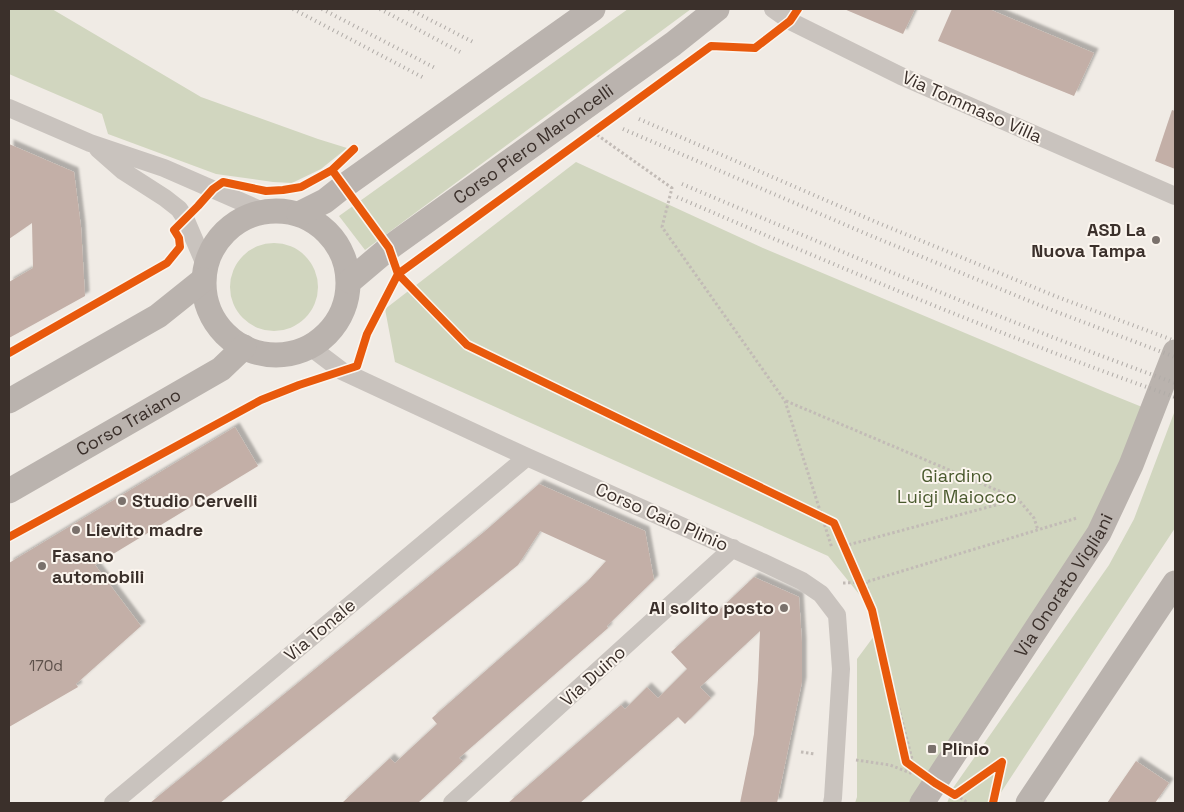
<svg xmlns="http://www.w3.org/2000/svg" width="1184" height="812" font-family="'Space Grotesk',sans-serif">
<defs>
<filter id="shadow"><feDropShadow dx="4.5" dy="-4.5" stdDeviation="1" flood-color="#0004"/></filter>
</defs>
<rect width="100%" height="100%" fill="#f0ebe5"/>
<path fill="#d1d6bf" d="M 9,9 L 52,9 L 201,97 L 318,139 L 347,148 L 321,169 L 292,183 L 273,182 L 216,174 L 108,134 L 102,114 L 9,74 Z
M 628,9 L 691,9 L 365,250 L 339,216 Z
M 576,162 L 763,248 L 1105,392 L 1152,411 L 1131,465 L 922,803 L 855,803 L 857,797 L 857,659 L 877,632 L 872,610 L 828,556 L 395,362 L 385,309 Z
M230 287a44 44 0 1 1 88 0a44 44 0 1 1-88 0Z
M 1174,413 L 1175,414 L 1175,528 L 994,803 L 947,803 L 953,788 L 1109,565 L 1134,519 Z"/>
<path fill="#c3afa7" filter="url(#shadow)" d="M 844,9 L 915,9 L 903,34 Z
M 952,9 L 989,9 L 1094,53 L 1074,96 L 938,41 Z
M 1172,110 L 1175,111 L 1175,169 L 1155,161 Z
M 9,144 L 74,172 L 81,227 L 85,296 L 9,338 L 9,282 L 33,268 L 32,223 L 9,239 Z
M 235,427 L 258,466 L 95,565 L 141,626 L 76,684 L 78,687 L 9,727 L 9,563 Z
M 539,484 L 645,531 L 654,580 L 607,626 L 608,628 L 459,758 L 463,761 L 418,803 L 342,803 L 390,758 L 395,763 L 437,724 L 432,718 L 587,582 L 606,561 L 540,531 L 518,565 L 220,803 L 150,803 L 484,532 Z
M 754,577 L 799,597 L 802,643 L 802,682 L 777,803 L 740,803 L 754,734 L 758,680 L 760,631 L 700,687 L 711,698 L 685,724 L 678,717 L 580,803 L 508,803 L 621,705 L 625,709 L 647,687 L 658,698 L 687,669 L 671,652 L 715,612 L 716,613 Z
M 1136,761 L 1169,783 L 1155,803 L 1107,803 Z"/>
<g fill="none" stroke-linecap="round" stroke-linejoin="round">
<path stroke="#c2bbb6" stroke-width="3" stroke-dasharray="2.5 2.5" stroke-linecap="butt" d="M 593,132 L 672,188 L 662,227 L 785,401 L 832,548
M 786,401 L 1018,499 L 1034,518 L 1038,530
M 844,546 L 1018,499
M 866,582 L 912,759 L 914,771
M 843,583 L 866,582 L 1077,518
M 801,752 L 815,754
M 856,760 L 890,765 L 913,774
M 956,795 L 968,803"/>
<path stroke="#c9c3be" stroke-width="18" d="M 773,9 L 790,21 L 901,76 L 1175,196
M 9,108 L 90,143 L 164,168 L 265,212
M 98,149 L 123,171 L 165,198 L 179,209 L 185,218 L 206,267
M 309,346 L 342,371 L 527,457 L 762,562 L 802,581 L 821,594 L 837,615 L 841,669 L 833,798 L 832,803
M 113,803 L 527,457
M 452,803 L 733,548"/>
<g stroke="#bab3ae" stroke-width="25">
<circle cx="276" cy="283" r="72"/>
<path d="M 299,214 L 325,201 L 344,186 L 593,9"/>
<path id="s1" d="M 350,281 L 389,248 L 673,44 L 717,9"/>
<path d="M 9,401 L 158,316 L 203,280"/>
<path id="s2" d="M 9,491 L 221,369 L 244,347"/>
<path id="s3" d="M 922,803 L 1099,533 L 1131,465 L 1175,352"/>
<path d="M 1028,803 L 1175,583"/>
</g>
<path stroke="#b1aca8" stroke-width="4" stroke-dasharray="1 4" stroke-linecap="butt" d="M 293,9 L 424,78
M 322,9 L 437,69
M 380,9 L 460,52
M 409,9 L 473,42
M 639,119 L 876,222 L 1055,296 L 1175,341
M 623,129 L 869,235 L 1049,309 L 1175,357
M 682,184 C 845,253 1008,323 1175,383
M 677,197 C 841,268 1006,338 1175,397"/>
<g stroke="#fbf5ee" stroke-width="11">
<path id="cycleway" d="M 332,170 L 389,248 L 398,274 L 467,345 L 834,523 L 872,610 L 906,762 L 935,783 L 955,795 L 1002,762 L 993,803
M 9,353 L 167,263 L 180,247 L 179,238 L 174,230 L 198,206 L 213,189 L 223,182 L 266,191 L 283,190 L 301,187 L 332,170 L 354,149
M 9,537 L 261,400 L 299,385 L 357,366 L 367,334 L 398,274 L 711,46 L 755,48 L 790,21 L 798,9"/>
</g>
<use href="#cycleway" stroke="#e8590c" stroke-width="8"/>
</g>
<g fill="#7a716c" stroke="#fbf5ee" stroke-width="2">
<circle cx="1156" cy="240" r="5"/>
<circle cx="122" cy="501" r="5"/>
<circle cx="76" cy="530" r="5"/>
<circle cx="42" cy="566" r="5"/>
<circle cx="784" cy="608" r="5"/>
<rect x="927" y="744" width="10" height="10" rx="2.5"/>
</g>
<g text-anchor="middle" stroke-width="4" stroke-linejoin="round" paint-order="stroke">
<g font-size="15" fill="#5d504a">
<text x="46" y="671">170d</text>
</g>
<g font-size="18" fill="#3b302b" stroke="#fbf5ee">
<text transform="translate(972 107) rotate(24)" y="6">Via Tommaso Villa</text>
<text dy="6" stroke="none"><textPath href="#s1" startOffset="229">Corso Piero Maroncelli</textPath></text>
<text dy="6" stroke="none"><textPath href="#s2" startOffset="138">Corso Traiano</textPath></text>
<text transform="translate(662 517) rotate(24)" y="6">Corso Caio Plinio</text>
<text dy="6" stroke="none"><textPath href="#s3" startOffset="260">Via Onorato Vigliani</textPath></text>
<text transform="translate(320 630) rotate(-40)" y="6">Via Tonale</text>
<text transform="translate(593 676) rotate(-42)" y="6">Via Duino</text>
</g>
<g font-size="18" font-weight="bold" fill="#3b302b" stroke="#fbf5ee" text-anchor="start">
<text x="1146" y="236" text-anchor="end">ASD La<tspan x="1146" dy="21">Nuova Tampa</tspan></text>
<text x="132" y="507">Studio Cervelli</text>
<text x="86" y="536">Lievito madre</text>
<text x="52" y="562">Fasano<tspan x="52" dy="21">automobili</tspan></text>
<text x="774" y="614" text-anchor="end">Al solito posto</text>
<text x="942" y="755">Plinio</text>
</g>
<g font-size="18" fill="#4a5a2e" stroke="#fbf5ee">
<text x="957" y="482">Giardino<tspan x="957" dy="21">Luigi Maiocco</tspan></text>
</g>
</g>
<rect width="1184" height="812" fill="none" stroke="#3b302b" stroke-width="20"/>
</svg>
